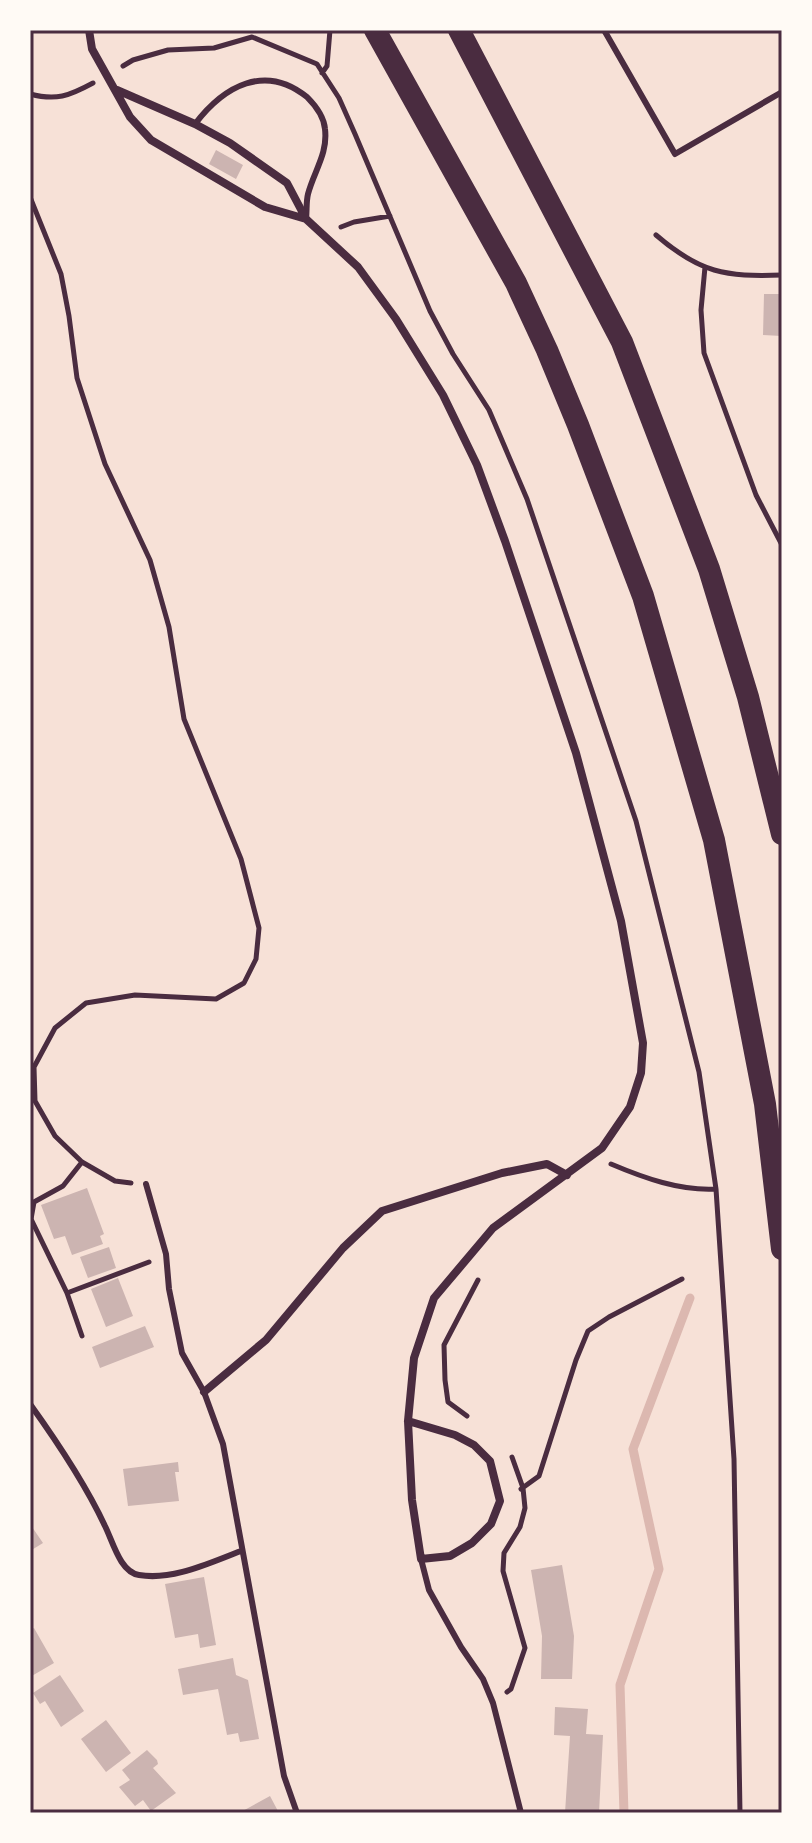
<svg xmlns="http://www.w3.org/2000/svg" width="812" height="1843" font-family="Overpass,sans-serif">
<rect width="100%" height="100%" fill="#f7e1d7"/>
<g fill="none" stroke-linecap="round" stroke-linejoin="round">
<path stroke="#dcb8b0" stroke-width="9" d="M 624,1813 L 620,1685 L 659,1569 L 633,1449 L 690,1298"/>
</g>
<path fill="#ccb4b1" d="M 216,150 L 243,165 L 236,179 L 209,164 Z
M 764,294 L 782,294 L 782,336 L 763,335 Z
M 87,1188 L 104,1234 L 100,1236 L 103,1244 L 72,1255 L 65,1236 L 54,1239 L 41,1205 Z
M 109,1247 L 116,1268 L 88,1278 L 80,1257 Z
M 118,1278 L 133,1316 L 106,1327 L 91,1289 Z
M 145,1326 L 154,1347 L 100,1368 L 92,1347 Z
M 178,1462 L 179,1472 L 175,1472 L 179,1501 L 128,1506 L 123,1469 Z
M 30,1524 L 43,1543 L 30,1551 Z
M 562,1565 L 574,1636 L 572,1679 L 541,1679 L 542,1636 L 531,1570 Z
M 204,1577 L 216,1645 L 200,1648 L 198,1634 L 175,1638 L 165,1584 Z
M 34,1628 L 54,1663 L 30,1677 L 30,1630 Z
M 233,1658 L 236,1675 L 248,1680 L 259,1739 L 240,1742 L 238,1733 L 227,1735 L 218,1689 L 183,1695 L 178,1669 Z
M 60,1675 L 84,1711 L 61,1727 L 45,1701 L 40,1704 L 33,1693 Z
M 555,1707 L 588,1709 L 586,1734 L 603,1735 L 599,1813 L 565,1813 L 570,1736 L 554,1735 Z
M 106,1720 L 131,1753 L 106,1772 L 81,1739 Z
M 147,1750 L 157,1760 L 158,1764 L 153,1768 L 176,1793 L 151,1811 L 143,1800 L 135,1806 L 119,1787 L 130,1780 L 122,1770 Z
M 270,1796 L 279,1813 L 239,1813 Z"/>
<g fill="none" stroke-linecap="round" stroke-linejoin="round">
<path stroke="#4a2c40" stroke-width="5" d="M 123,66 L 133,60 L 168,50 L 214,48 L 252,37 L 317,64 L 339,98 L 355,134 L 430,311 L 453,354 L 489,410 L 527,499 L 636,821 L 699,1072 L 716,1189 L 734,1459 L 740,1813
M 322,73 L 327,66 L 330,30
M 30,94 C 56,101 69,96 93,83
M 30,197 L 61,274 L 69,316 L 77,378 L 105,464 L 150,560 L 169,627 L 184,719 L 241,859 L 259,928 L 256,959 L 244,983 L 216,999 L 135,995 L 86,1003 L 55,1028 L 34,1067 L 35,1101 L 55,1136 L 82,1162 L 115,1181 L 131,1183
M 341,227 L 354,222 L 390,216
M 656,235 C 700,273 725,277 782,275
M 705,267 L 701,310 L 704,353 L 756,495 L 782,545
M 611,1164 C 644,1178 680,1191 716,1189
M 67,1293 L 149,1262
M 82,1336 L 67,1293 L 31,1219 L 34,1202 L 63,1186 L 82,1162
M 467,1416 L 448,1402 L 445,1380 L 444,1345 L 478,1280
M 521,1489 L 539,1476 L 576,1360 L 588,1331 L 609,1317 L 682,1279
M 507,1692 L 511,1689 L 525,1648 L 503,1571 L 504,1553 L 520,1527 L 525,1508 L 523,1488 L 512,1457"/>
<path stroke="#4a2c40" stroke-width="6" d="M 604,30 L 675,154 L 782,92
M 195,124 C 224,86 265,63 307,97 C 315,105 324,117 325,129 C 328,154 314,171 308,194 C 306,202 307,211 306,219
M 146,1184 L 166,1254 L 169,1289 L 182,1353 L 204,1392 L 223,1444 L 284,1776 L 297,1813
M 30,1404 C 58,1443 85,1483 105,1526 C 113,1542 120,1572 139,1575 C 173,1581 211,1562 241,1551
M 421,1559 L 429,1590 L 461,1647 L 483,1679 L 493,1703 L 521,1813"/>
<path stroke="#4a2c40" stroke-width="8" d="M 89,30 L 92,49 L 130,117 L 151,140 L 265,207 L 306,219
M 117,90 L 195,124 L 230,143 L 287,183 L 306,219 L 358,267 L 396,319 L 443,395 L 477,465 L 505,541 L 576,753 L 621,921 L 643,1043 L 641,1073 L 630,1107 L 602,1148 L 493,1228 L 434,1298 L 414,1358 L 408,1421 L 412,1500 L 421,1559 L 450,1556 L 472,1543 L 491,1524 L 500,1501 L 490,1461 L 474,1445 L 455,1435 L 408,1421
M 204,1392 L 266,1340 L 343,1248 L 382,1211 L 502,1173 L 547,1164 L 567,1175"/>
<path stroke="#4a2c40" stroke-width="22" d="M 375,30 L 516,283 L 547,350 L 578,425 L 643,596 L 714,840 L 765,1104 L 782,1249
M 459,30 L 622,342 L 709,569 L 748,697 L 782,834"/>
</g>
<rect width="812" height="1843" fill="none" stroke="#fffaf5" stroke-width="64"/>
<rect x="32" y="32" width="748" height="1779" fill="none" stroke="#4a2c40" stroke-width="3"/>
</svg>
